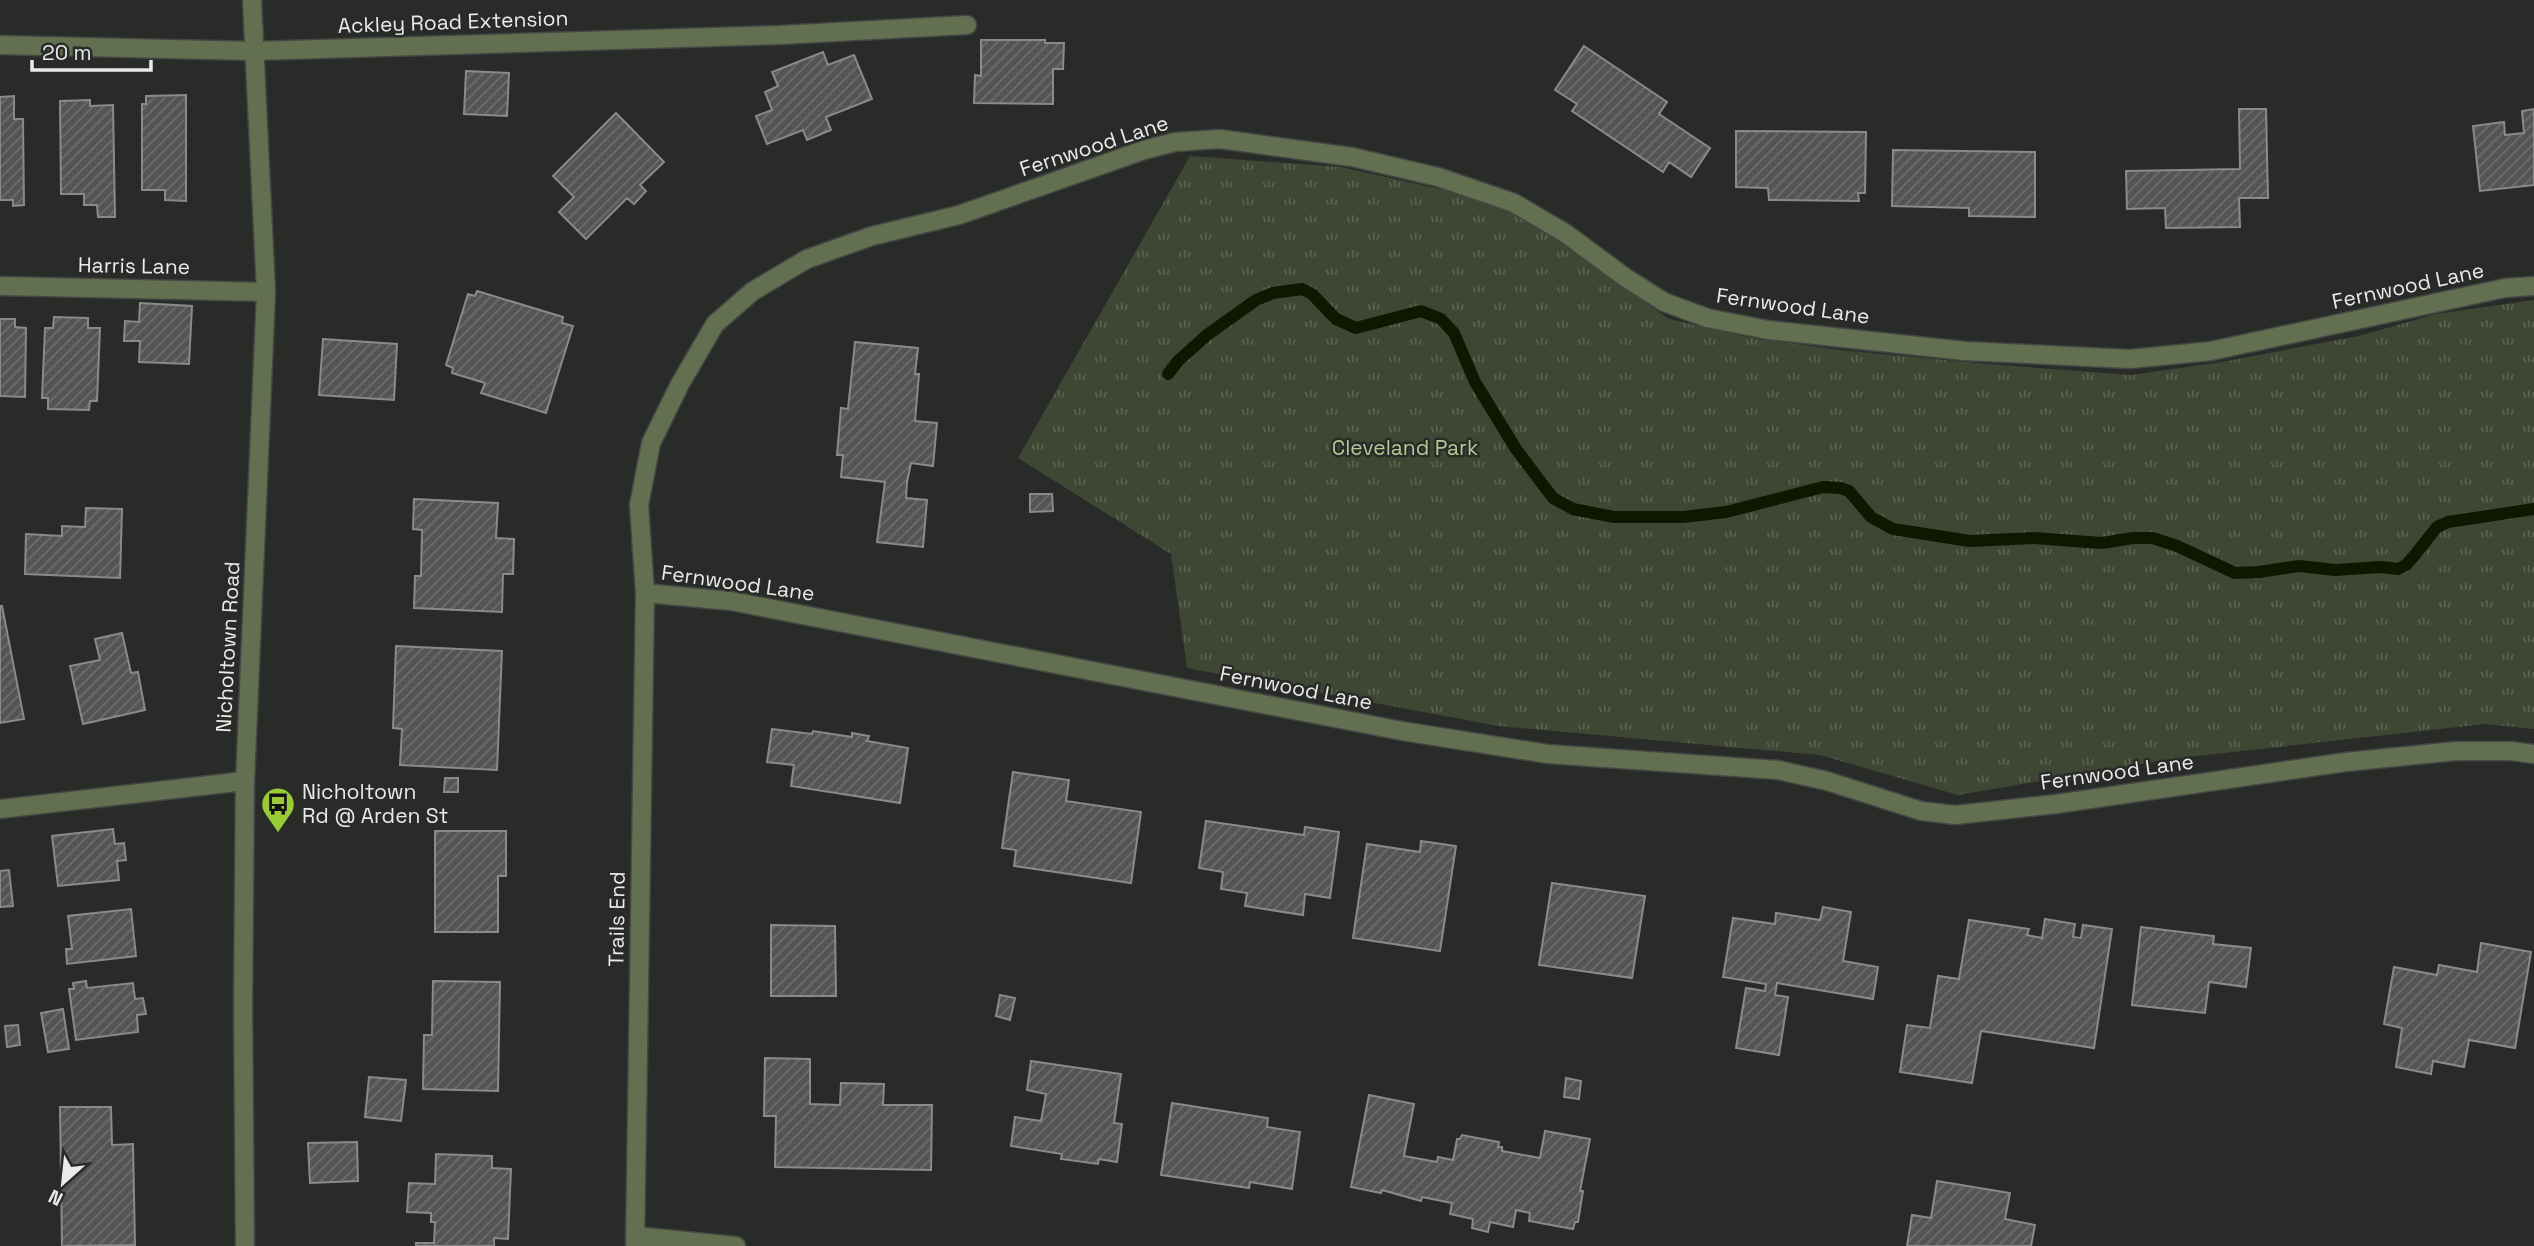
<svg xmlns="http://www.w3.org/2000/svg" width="2534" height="1246" font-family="'Space Grotesk',sans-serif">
<defs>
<pattern id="park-tufts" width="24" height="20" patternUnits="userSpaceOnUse" patternTransform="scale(1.75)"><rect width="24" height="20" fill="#3f4734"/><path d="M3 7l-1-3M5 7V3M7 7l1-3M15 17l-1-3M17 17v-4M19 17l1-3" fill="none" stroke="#5b6251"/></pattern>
<pattern id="building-hatch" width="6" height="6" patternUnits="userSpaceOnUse" patternTransform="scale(1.75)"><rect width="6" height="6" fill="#545552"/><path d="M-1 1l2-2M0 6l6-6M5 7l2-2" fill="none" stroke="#6d6e6b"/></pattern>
</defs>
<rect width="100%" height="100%" fill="#292b28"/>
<path fill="url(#park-tufts)" d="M 1190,156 L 1341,167 L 1493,201 L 1542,230 L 1669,319 L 1752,338 L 1840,350 L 1987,364 L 2131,375 L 2222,362 L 2359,336 L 2436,314 L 2534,300 L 2534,729 L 2485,724 L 2170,759 L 1958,795 L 1820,755 L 1499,726 L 1187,668 L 1171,554 L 1018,458 Z"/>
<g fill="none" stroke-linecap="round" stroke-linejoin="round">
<path stroke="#0e1700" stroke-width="12" d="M 1168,374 L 1178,361 L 1207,335 L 1256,300 L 1273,293 L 1302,289 L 1312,294 L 1336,319 L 1356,328 L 1421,311 L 1441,319 L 1454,333 L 1475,382 L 1516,449 L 1553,498 L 1573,509 L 1614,517 L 1683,517 L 1726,512 L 1823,487 L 1840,488 L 1849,491 L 1871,517 L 1893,529 L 1970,541 L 2034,538 L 2102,543 L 2133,538 L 2153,538 L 2177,546 L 2235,573 L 2259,572 L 2299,566 L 2335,570 L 2381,567 L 2398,569 L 2406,565 L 2414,556 L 2437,527 L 2448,522 L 2534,509"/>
</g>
<path fill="url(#building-hatch)" stroke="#8a8b88" stroke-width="2" d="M 981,40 L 1045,40 L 1045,43 L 1064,43 L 1063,69 L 1053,69 L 1053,104 L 974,103 L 975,75 L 981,76 Z
M 1584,46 L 1667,102 L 1659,114 L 1710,148 L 1691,177 L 1669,162 L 1663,172 L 1572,111 L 1577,104 L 1555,90 Z
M 823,52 L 828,65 L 854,55 L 872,99 L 826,117 L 831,130 L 807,140 L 803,130 L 767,144 L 756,116 L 772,110 L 765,92 L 778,86 L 772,72 Z
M 466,71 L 509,73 L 507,116 L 464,114 Z
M 186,95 L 186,201 L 165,200 L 165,190 L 142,190 L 142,104 L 146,104 L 146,96 Z
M 14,96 L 14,119 L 23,119 L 24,205 L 13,206 L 13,200 L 0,200 L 0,97 Z
M 90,100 L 90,106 L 113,105 L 115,217 L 98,217 L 97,205 L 84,205 L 84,194 L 61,194 L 60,101 Z
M 2239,109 L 2266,109 L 2268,198 L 2239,198 L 2240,227 L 2166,228 L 2165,208 L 2127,209 L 2126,171 L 2240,169 Z
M 2534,109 L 2534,185 L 2480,191 L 2473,126 L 2504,122 L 2505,135 L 2524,133 L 2522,111 Z
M 616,113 L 664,162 L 640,185 L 646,191 L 634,204 L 627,198 L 586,239 L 559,212 L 574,197 L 553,176 Z
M 1736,131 L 1866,132 L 1865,193 L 1858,193 L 1859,201 L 1769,200 L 1768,188 L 1736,187 Z
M 1893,150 L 2035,152 L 2035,217 L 1969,216 L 1969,208 L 1892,206 Z
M 477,291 L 563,317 L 562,323 L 573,326 L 546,413 L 481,393 L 485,383 L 452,373 L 453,368 L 446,365 L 468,294 L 475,296 Z
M 140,303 L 192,306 L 189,364 L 139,362 L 140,341 L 124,341 L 125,321 L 139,322 Z
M 54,317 L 88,318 L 88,328 L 100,328 L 97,401 L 90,401 L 89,410 L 48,409 L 48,398 L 42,398 L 45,328 L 53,328 Z
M 0,319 L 15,319 L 15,327 L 26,328 L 25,397 L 0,396 Z
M 323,339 L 397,344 L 394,400 L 319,395 Z
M 855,342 L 918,348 L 915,374 L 919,374 L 915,421 L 937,423 L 933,466 L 911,463 L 907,482 L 906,498 L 927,500 L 923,547 L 877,542 L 885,482 L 841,477 L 843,455 L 837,455 L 841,408 L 848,409 Z
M 1030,494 L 1052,494 L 1053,511 L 1030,512 Z
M 414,499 L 498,503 L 496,538 L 514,539 L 513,574 L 503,574 L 502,612 L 414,608 L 415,576 L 421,576 L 422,530 L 413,529 Z
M 86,508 L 122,509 L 120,578 L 25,574 L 26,534 L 62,536 L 62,526 L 85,527 Z
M 0,606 L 2,606 L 24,719 L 0,723 Z
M 122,633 L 131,673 L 138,672 L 145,710 L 83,724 L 70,666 L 100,660 L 95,639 Z
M 396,646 L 502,651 L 497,770 L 400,765 L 402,729 L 393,728 Z
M 772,729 L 812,734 L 813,731 L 852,737 L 852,733 L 869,736 L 867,741 L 908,748 L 900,803 L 791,786 L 794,765 L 767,762 Z
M 1013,772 L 1069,780 L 1066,801 L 1141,812 L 1131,883 L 1014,866 L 1016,850 L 1002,848 Z
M 445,778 L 458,778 L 458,792 L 444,792 Z
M 1206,821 L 1304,835 L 1305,827 L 1339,832 L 1330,898 L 1305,894 L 1303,915 L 1245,906 L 1247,893 L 1221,889 L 1223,872 L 1199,868 Z
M 113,829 L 115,844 L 124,843 L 126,860 L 117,861 L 119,880 L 58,886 L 52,836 Z
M 435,831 L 506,831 L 506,876 L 498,876 L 498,932 L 435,932 Z
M 1421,841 L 1456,846 L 1440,951 L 1353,938 L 1367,844 L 1420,852 Z
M 9,870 L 13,906 L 0,907 L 0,871 Z
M 1552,883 L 1645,896 L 1632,978 L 1539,965 Z
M 1823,907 L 1851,912 L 1843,961 L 1878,967 L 1873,999 L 1777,983 L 1775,995 L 1788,997 L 1779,1055 L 1736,1048 L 1746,988 L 1765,991 L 1766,984 L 1723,977 L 1733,918 L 1775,924 L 1776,913 L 1820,920 Z
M 131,909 L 136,956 L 67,964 L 66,949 L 72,949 L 68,916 Z
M 2045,919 L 2075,924 L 2073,937 L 2081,938 L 2083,925 L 2112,929 L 2094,1048 L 1981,1031 L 1972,1083 L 1900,1072 L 1907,1025 L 1930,1028 L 1938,976 L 1959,979 L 1969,920 L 2029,929 L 2027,935 L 2042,938 Z
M 771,925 L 835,926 L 836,996 L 771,996 Z
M 2141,927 L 2214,936 L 2213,944 L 2251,948 L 2246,987 L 2209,982 L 2205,1013 L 2132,1005 Z
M 2481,943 L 2531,952 L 2515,1048 L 2469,1040 L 2464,1067 L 2433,1061 L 2431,1074 L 2396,1067 L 2402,1028 L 2384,1024 L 2394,967 L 2437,975 L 2439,965 L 2477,972 Z
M 86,981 L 87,988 L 133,983 L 135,999 L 143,998 L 146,1014 L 137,1015 L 138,1032 L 76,1040 L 69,989 L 74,989 L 73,983 Z
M 433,981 L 500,982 L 498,1091 L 423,1089 L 424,1035 L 432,1035 Z
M 1000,995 L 1015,998 L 1010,1020 L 996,1016 Z
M 63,1009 L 69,1049 L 48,1052 L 41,1013 Z
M 18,1025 L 20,1045 L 7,1047 L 5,1026 Z
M 765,1058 L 810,1059 L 810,1104 L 840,1105 L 841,1083 L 884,1084 L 883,1105 L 932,1105 L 931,1170 L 775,1167 L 776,1116 L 764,1116 Z
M 1031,1061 L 1121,1074 L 1114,1123 L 1122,1124 L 1117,1162 L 1099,1159 L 1098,1164 L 1061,1159 L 1062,1154 L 1011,1146 L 1015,1117 L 1041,1121 L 1046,1094 L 1027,1090 Z
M 369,1077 L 406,1080 L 401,1121 L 365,1117 Z
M 1566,1078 L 1581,1081 L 1579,1099 L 1564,1097 Z
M 1369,1095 L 1414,1104 L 1404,1156 L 1437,1162 L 1438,1157 L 1453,1160 L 1457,1139 L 1460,1139 L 1462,1135 L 1499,1142 L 1498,1147 L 1502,1147 L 1502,1151 L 1540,1158 L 1545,1131 L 1590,1139 L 1580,1191 L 1583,1191 L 1578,1222 L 1575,1222 L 1573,1229 L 1529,1221 L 1530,1213 L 1516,1210 L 1513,1227 L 1490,1222 L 1488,1232 L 1472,1228 L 1473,1219 L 1450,1214 L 1452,1203 L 1422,1197 L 1421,1201 L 1382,1190 L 1381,1193 L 1351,1187 Z
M 1172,1103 L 1268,1118 L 1267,1127 L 1300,1132 L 1292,1189 L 1250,1182 L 1249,1188 L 1161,1175 Z
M 60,1107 L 111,1107 L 112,1145 L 133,1144 L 135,1245 L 62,1246 Z
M 357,1142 L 358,1181 L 310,1183 L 308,1143 Z
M 436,1154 L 492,1156 L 492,1168 L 511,1169 L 508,1239 L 494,1238 L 494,1246 L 416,1246 L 416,1243 L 434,1243 L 435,1222 L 431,1222 L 431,1213 L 407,1212 L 409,1183 L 435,1184 Z
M 1937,1181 L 2010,1193 L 2005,1219 L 2035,1225 L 2031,1246 L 1907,1246 L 1912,1215 L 1931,1218 Z"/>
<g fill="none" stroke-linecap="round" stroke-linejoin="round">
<g stroke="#444643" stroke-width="21">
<path id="minor" d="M 0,45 L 254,51 L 780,35 L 967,25
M 0,286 L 266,292
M 645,593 L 731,601 L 1402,731 L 1548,754 L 1778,770 L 1827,781 L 1921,811 L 1955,815 L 2056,804 L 2346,762 L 2456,751 L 2511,751 L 2534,754
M 0,809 L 245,781
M 635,1236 L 736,1246
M 245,1246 L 243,1005 L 245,781 L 266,292 L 252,0
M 635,1246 L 645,593 L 639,505 L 651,443 L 680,384 L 715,324 L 753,291 L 807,259 L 872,236 L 959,215 L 1144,150 L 1175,142 L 1220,139 L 1352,157 L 1438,177 L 1514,203 L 1565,233 L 1626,278 L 1664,302 L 1707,318 L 1768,330 L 1965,351 L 2130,359 L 2211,351 L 2505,288 L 2534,286"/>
</g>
<use href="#minor" stroke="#626f50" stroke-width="18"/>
</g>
<defs>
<g id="bus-pin" transform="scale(1.75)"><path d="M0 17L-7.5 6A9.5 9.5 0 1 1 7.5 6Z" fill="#98cb37" stroke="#292b28"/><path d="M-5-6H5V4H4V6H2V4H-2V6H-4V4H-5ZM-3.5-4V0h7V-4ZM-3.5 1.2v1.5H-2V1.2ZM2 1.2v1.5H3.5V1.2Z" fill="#111"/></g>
</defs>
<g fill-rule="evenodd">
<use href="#bus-pin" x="278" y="804"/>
</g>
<g text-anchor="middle" stroke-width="5" stroke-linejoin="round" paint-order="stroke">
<g font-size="21" fill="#eaebe9" stroke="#292b28">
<text transform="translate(453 22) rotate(-2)" y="7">Ackley Road Extension</text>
<text transform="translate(1094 146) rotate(-18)" y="7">Fernwood Lane</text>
<text transform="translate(134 266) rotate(1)" y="7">Harris Lane</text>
<text transform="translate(2408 286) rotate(-12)" y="7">Fernwood Lane</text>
<text transform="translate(1793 306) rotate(8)" y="7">Fernwood Lane</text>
<text transform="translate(738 583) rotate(8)" y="7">Fernwood Lane</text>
<text transform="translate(228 647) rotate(-87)" y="7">Nicholtown Road</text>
<text transform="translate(1296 688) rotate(11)" y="7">Fernwood Lane</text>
<text transform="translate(2117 772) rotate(-8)" y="7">Fernwood Lane</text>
<text transform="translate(617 919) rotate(-89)" y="7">Trails End</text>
</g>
<g font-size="21" fill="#b2ca93" stroke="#292b28">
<text x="1405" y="455">Cleveland Park</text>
</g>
<g font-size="21" fill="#eaebe9" stroke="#292b28" text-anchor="start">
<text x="302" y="799">Nicholtown<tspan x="302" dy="24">Rd @ Arden St</tspan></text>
</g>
</g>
<g transform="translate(63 1183) rotate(207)" stroke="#292b28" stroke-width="5" paint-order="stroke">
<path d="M0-5L12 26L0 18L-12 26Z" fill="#eaebe9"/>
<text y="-10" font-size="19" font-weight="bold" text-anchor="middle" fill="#eaebe9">N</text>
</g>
<path d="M32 60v10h119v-10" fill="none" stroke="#eaebe9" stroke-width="3.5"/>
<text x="42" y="60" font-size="21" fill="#eaebe9" stroke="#292b28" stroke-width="5" paint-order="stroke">20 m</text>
</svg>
